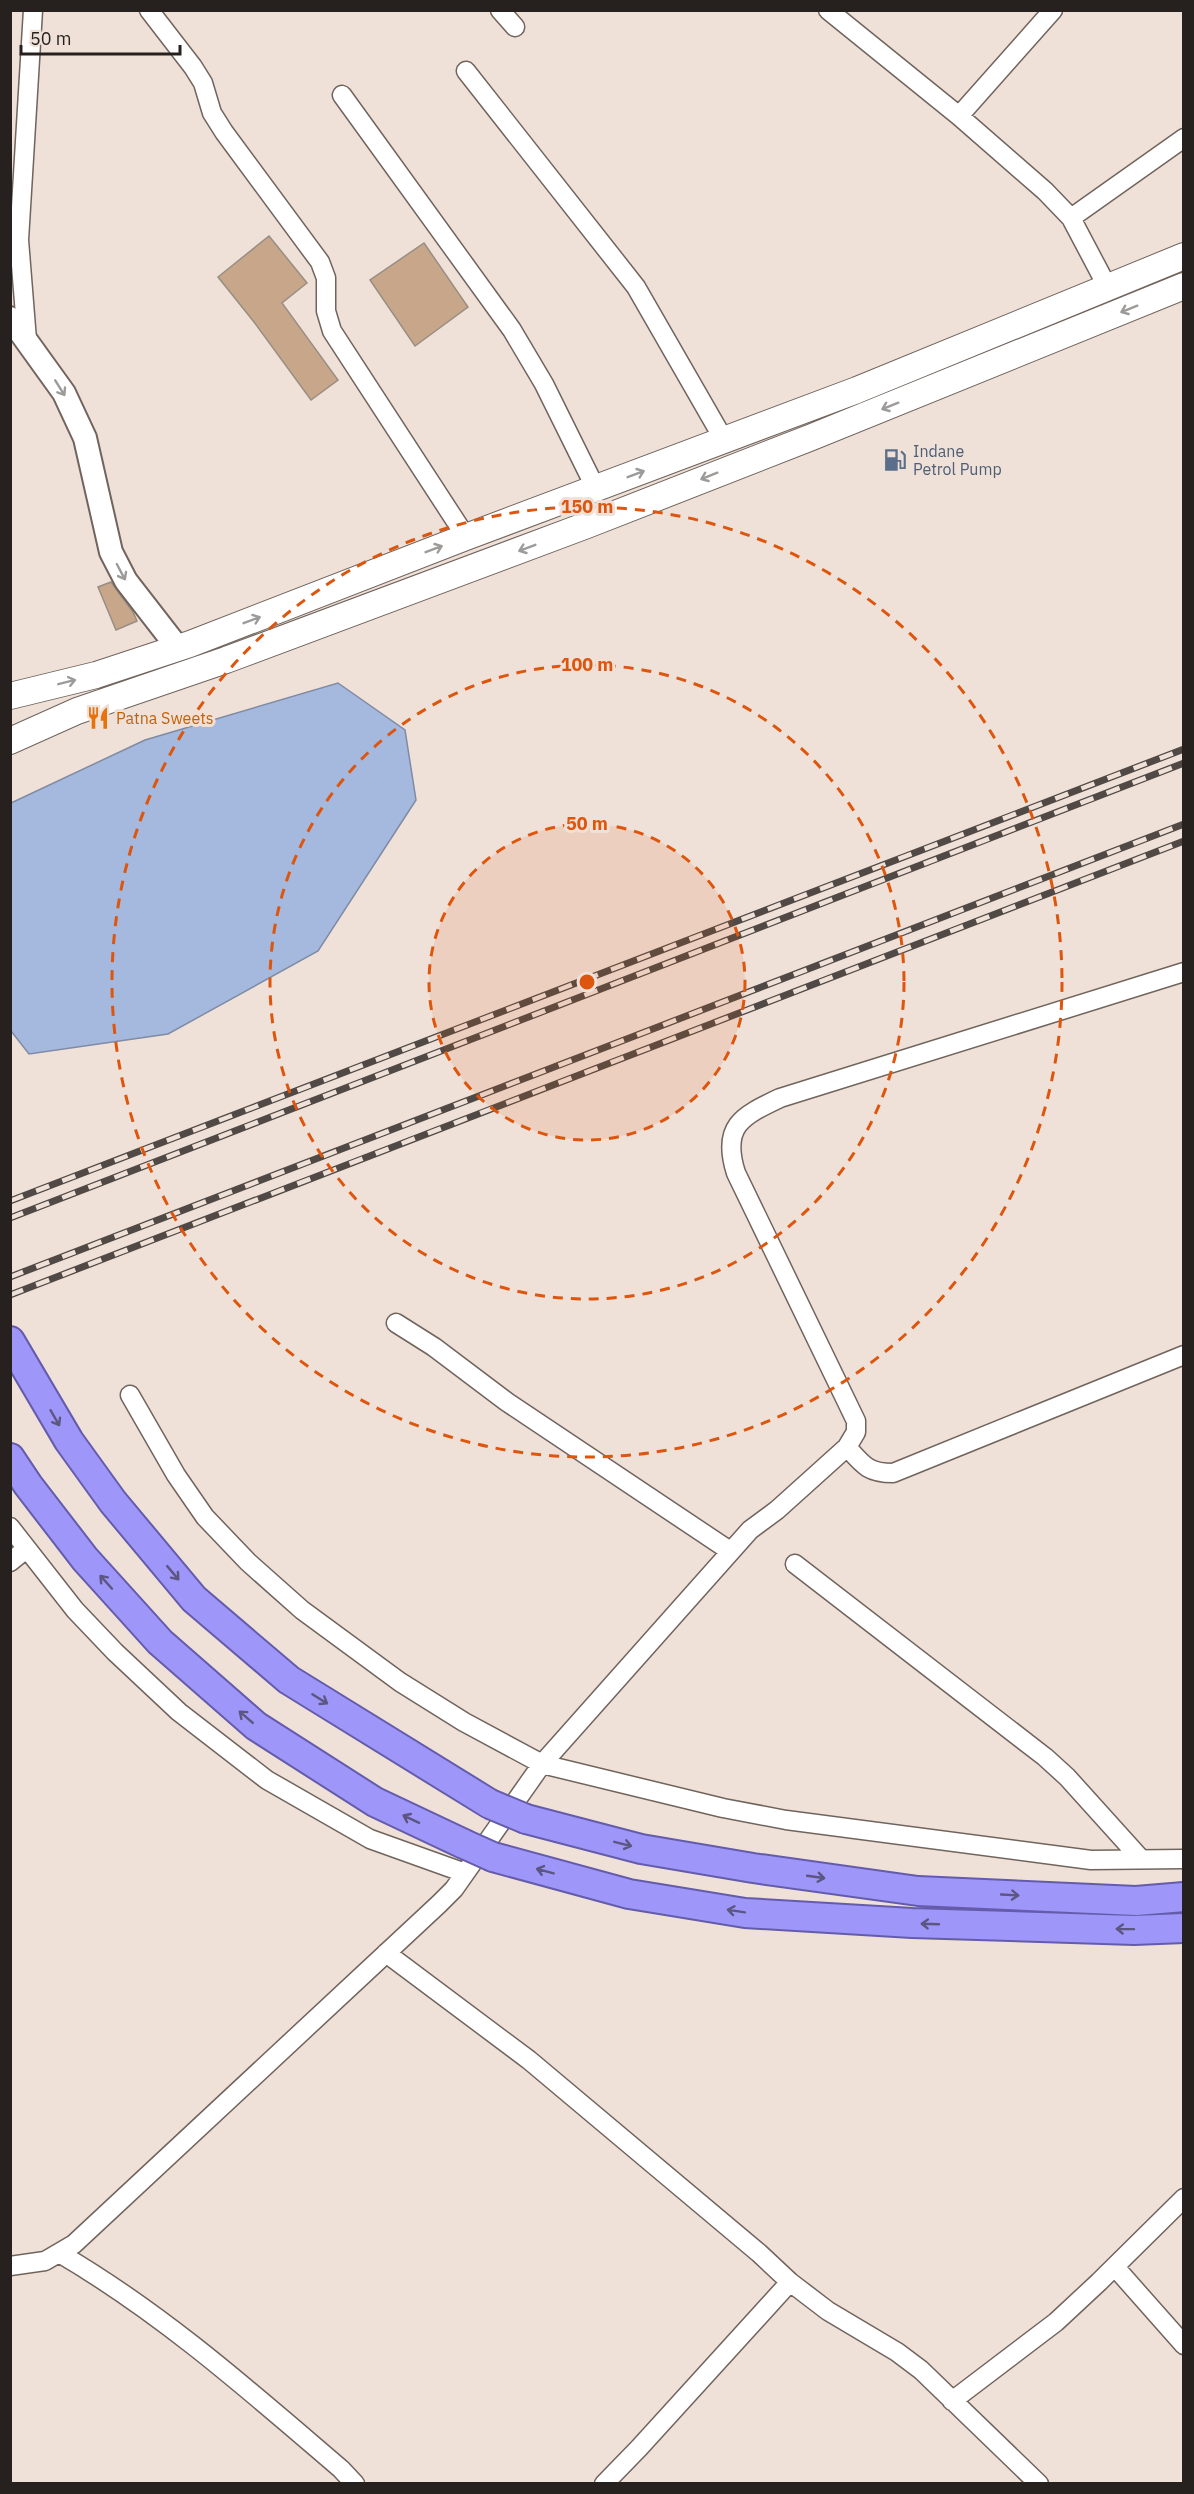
<svg xmlns="http://www.w3.org/2000/svg" width="1194" height="2494" font-family="'IBM Plex Sans',sans-serif">
<rect width="100%" height="100%" fill="#efe1d8"/>
<path fill="#a5b8dd" stroke="#7f8ba4" stroke-width="1.5" d="M 338,683 L 405,730 L 416,800 L 318,951 L 168,1034 L 29,1054 L 11,1031 L 11,803 L 145,740 Z"/>
<path fill="#c7a689" stroke="#988e84" stroke-width="1.5" d="M 269,236 L 307,283 L 282,303 L 338,380 L 311,400 L 254,322 L 218,277 Z
M 424,243 L 468,307 L 415,346 L 370,280 Z
M 111,582 L 133,612 L 137,621 L 116,630 L 98,587 Z"/>
<g fill="none" stroke-linecap="round" stroke-linejoin="round">
<g stroke="#70645d" stroke-width="21">
<path id="minor" d="M 149,10 L 193,67 L 203,83 L 212,113 L 224,132 L 320,262 L 326,278 L 326,311 L 332,331 L 466,537
M 500,10 L 515,27
M 828,10 L 959,116 L 1045,191 L 1071,218 L 1108,288
M 466,71 L 636,287 L 724,440
M 342,95 L 512,330 L 544,384 L 596,489
M 959,116 L 1053,10
M 1071,218 L 1184,138
M 27,340 L 19,240 L 33,10
M 396,1323 L 434,1347 L 507,1402 L 730,1551
M 130,1395 L 176,1475 L 205,1517 L 248,1562 L 302,1610 L 400,1682 L 464,1722 L 542,1764 L 723,1808 L 786,1820 L 1091,1860 L 1184,1859
M 847,1447 C 863,1465 868,1473 893,1473 L 1184,1355
M 10,1527 L 75,1610 L 115,1652 L 179,1712 L 267,1780 L 370,1839 L 465,1873
M 10,1562 L 26,1549
M 795,1564 L 1045,1757 L 1067,1777 L 1141,1859
M 386,1953 L 529,2060 L 759,2253 L 790,2282 L 828,2311 L 897,2352 L 921,2370 L 1039,2484
M 59,2253 C 162,2313 251,2392 341,2469 L 355,2484
M 10,2266 L 45,2261 L 74,2244 L 439,1904 L 454,1889 L 542,1764 L 750,1530 L 777,1510 L 847,1447 L 856,1432 L 856,1421 L 736,1173 C 721,1126 742,1116 780,1098 L 1184,972
M 1115,2267 L 1184,2345
M 952,2401 L 1056,2322 L 1099,2282 L 1184,2198
M 604,2484 L 639,2448 L 790,2282"/>
</g>
<g stroke="#70645d" stroke-width="26">
<path id="tertiary" d="M 10,318 L 64,393 L 85,438 L 111,552 L 126,581 L 178,648"/>
</g>
<g stroke="#70645d" stroke-width="28">
<path id="secondary" d="M 10,696 L 96,675 L 190,644 L 466,537 L 857,390 L 1184,256
M 10,741 L 77,711 L 226,660 L 587,525 L 812,437 L 1184,286"/>
</g>
<g stroke="#645cab" stroke-width="32">
<path id="trunk" d="M 10,1341 L 69,1441 L 113,1502 L 194,1599 L 289,1680 L 490,1804
M 10,1458 L 28,1485 L 85,1559 L 160,1642 L 256,1726 L 375,1802 L 464,1844
M 526,1819 L 641,1849 L 753,1868 L 918,1891 L 1136,1901 L 1184,1897
M 493,1857 L 629,1894 L 745,1913 L 912,1923 L 1134,1930 L 1184,1928"/>
</g>
<use href="#minor" stroke="#fff" stroke-width="18"/>
<use href="#tertiary" stroke="#fff" stroke-width="22"/>
<use href="#secondary" stroke="#fff" stroke-width="26"/>
<use href="#trunk" stroke="#9e96f8" stroke-width="28"/>
<g stroke="#504945" stroke-width="7">
<path id="rail" d="M 10,1201 L 1184,749
M 10,1218 L 1184,763
M 10,1277 L 1184,824
M 10,1295 L 1184,841"/>
</g>
<use href="#rail" stroke="#efe1d8" stroke-width="4.5" stroke-dasharray="14" stroke-linecap="butt"/>
<g stroke="#645cab" stroke-width="32" stroke-linecap="butt">
<path id="trunk-bridge" d="M 490,1804 L 526,1819
M 464,1844 L 493,1857"/>
</g>
<use href="#trunk-bridge" stroke="#9e96f8" stroke-width="28"/>
</g>
<defs><path id="oneway-shaft" d="M-6 0H5M1.5-3L5.5 0L1.5 3" fill="none" stroke-width="1.6" stroke-linecap="round" stroke-linejoin="round" transform="scale(1.5)"/></defs>
<g stroke="#9d9b9a">
<use href="#oneway-shaft" transform="translate(1129 309) rotate(158)"/>
<use href="#oneway-shaft" transform="translate(60 388) rotate(58)"/>
<use href="#oneway-shaft" transform="translate(890 406) rotate(158)"/>
<use href="#oneway-shaft" transform="translate(636 474) rotate(-21)"/>
<use href="#oneway-shaft" transform="translate(709 476) rotate(158)"/>
<use href="#oneway-shaft" transform="translate(527 548) rotate(159)"/>
<use href="#oneway-shaft" transform="translate(434 549) rotate(-21)"/>
<use href="#oneway-shaft" transform="translate(121 572) rotate(62)"/>
<use href="#oneway-shaft" transform="translate(252 620) rotate(-21)"/>
<use href="#oneway-shaft" transform="translate(67 682) rotate(-14)"/>
</g>
<g stroke="#5c5680">
<use href="#oneway-shaft" transform="translate(55 1418) rotate(60)"/>
<use href="#oneway-shaft" transform="translate(173 1573) rotate(50)"/>
<use href="#oneway-shaft" transform="translate(106 1582) rotate(-132)"/>
<use href="#oneway-shaft" transform="translate(320 1699) rotate(32)"/>
<use href="#oneway-shaft" transform="translate(246 1717) rotate(-139)"/>
<use href="#oneway-shaft" transform="translate(411 1819) rotate(-155)"/>
<use href="#oneway-shaft" transform="translate(623 1844) rotate(14)"/>
<use href="#oneway-shaft" transform="translate(545 1871) rotate(-165)"/>
<use href="#oneway-shaft" transform="translate(816 1877) rotate(8)"/>
<use href="#oneway-shaft" transform="translate(1010 1895) rotate(3)"/>
<use href="#oneway-shaft" transform="translate(736 1911) rotate(-171)"/>
<use href="#oneway-shaft" transform="translate(930 1924) rotate(-178)"/>
<use href="#oneway-shaft" transform="translate(1125 1929) rotate(-179)"/>
</g>
<circle cx="587" cy="982" r="158" fill="#de560d" fill-opacity=".12"/>
<g fill="none" stroke="#de560d" stroke-width="3" stroke-dasharray="10 8">
<circle cx="587" cy="982" r="158"/>
<circle cx="587" cy="982" r="317"/>
<circle cx="587" cy="982" r="475"/>
</g>
<defs>
<g id="fuel-bare" transform="scale(1.8)"><path d="M-5.5-6h7V0h2V4h1.3V-2.5L3-4.5l.8-.8L6-3V5H2.5V1h-1V6h-7ZM-4.2-4.7v3.2H.2V-4.7Z" fill="#5c6f8a" stroke="#efe1d8" stroke-width="2.5" paint-order="stroke"/></g>
<g id="restaurant-bare" transform="scale(1.8)"><path d="M-5-6h1v4h1v-4h1v4h1v-4h1v5L-1.5 .5V6h-2V.5L-5-1ZM5-6V6H3V1.5H1.5Q1.5-4 5-6Z" fill="#e8710a" stroke="#efe1d8" stroke-width="2.5" paint-order="stroke"/></g>
</defs>
<g fill-rule="evenodd">
<use href="#fuel-bare" x="895" y="460"/>
<use href="#restaurant-bare" x="98" y="718"/>
</g>
<g text-anchor="middle" stroke-width="6" stroke-linejoin="round" paint-order="stroke">
<g font-size="16" fill="#4e5e75" stroke="#efe1d8" text-anchor="start">
<text x="913" y="457">Indane<tspan x="913" dy="18">Petrol Pump</tspan></text>
</g>
<g font-size="16" fill="#c56008" stroke="#efe1d8" text-anchor="start">
<text x="116" y="724">Patna Sweets</text>
</g>
</g>
<circle cx="587" cy="982" r="9" fill="#de560d" stroke="#efe1d8" stroke-width="3"/>
<g font-size="18" text-anchor="middle" font-weight="bold" fill="#de560d" stroke="#efe1d8" stroke-width="6" stroke-linejoin="round" paint-order="stroke">
<text x="587" y="513">150 m</text>
<text x="587" y="671">100 m</text>
<text x="587" y="830">50 m</text>
</g>
<rect width="1194" height="2494" fill="none" stroke="#26211e" stroke-width="24"/>
<path d="M21 45v9h159v-9" fill="none" stroke="#26211e" stroke-width="3"/>
<text x="30" y="45" font-size="18" fill="#26211e" stroke="#efe1d8" stroke-width="4.5" paint-order="stroke">50 m</text>
</svg>
